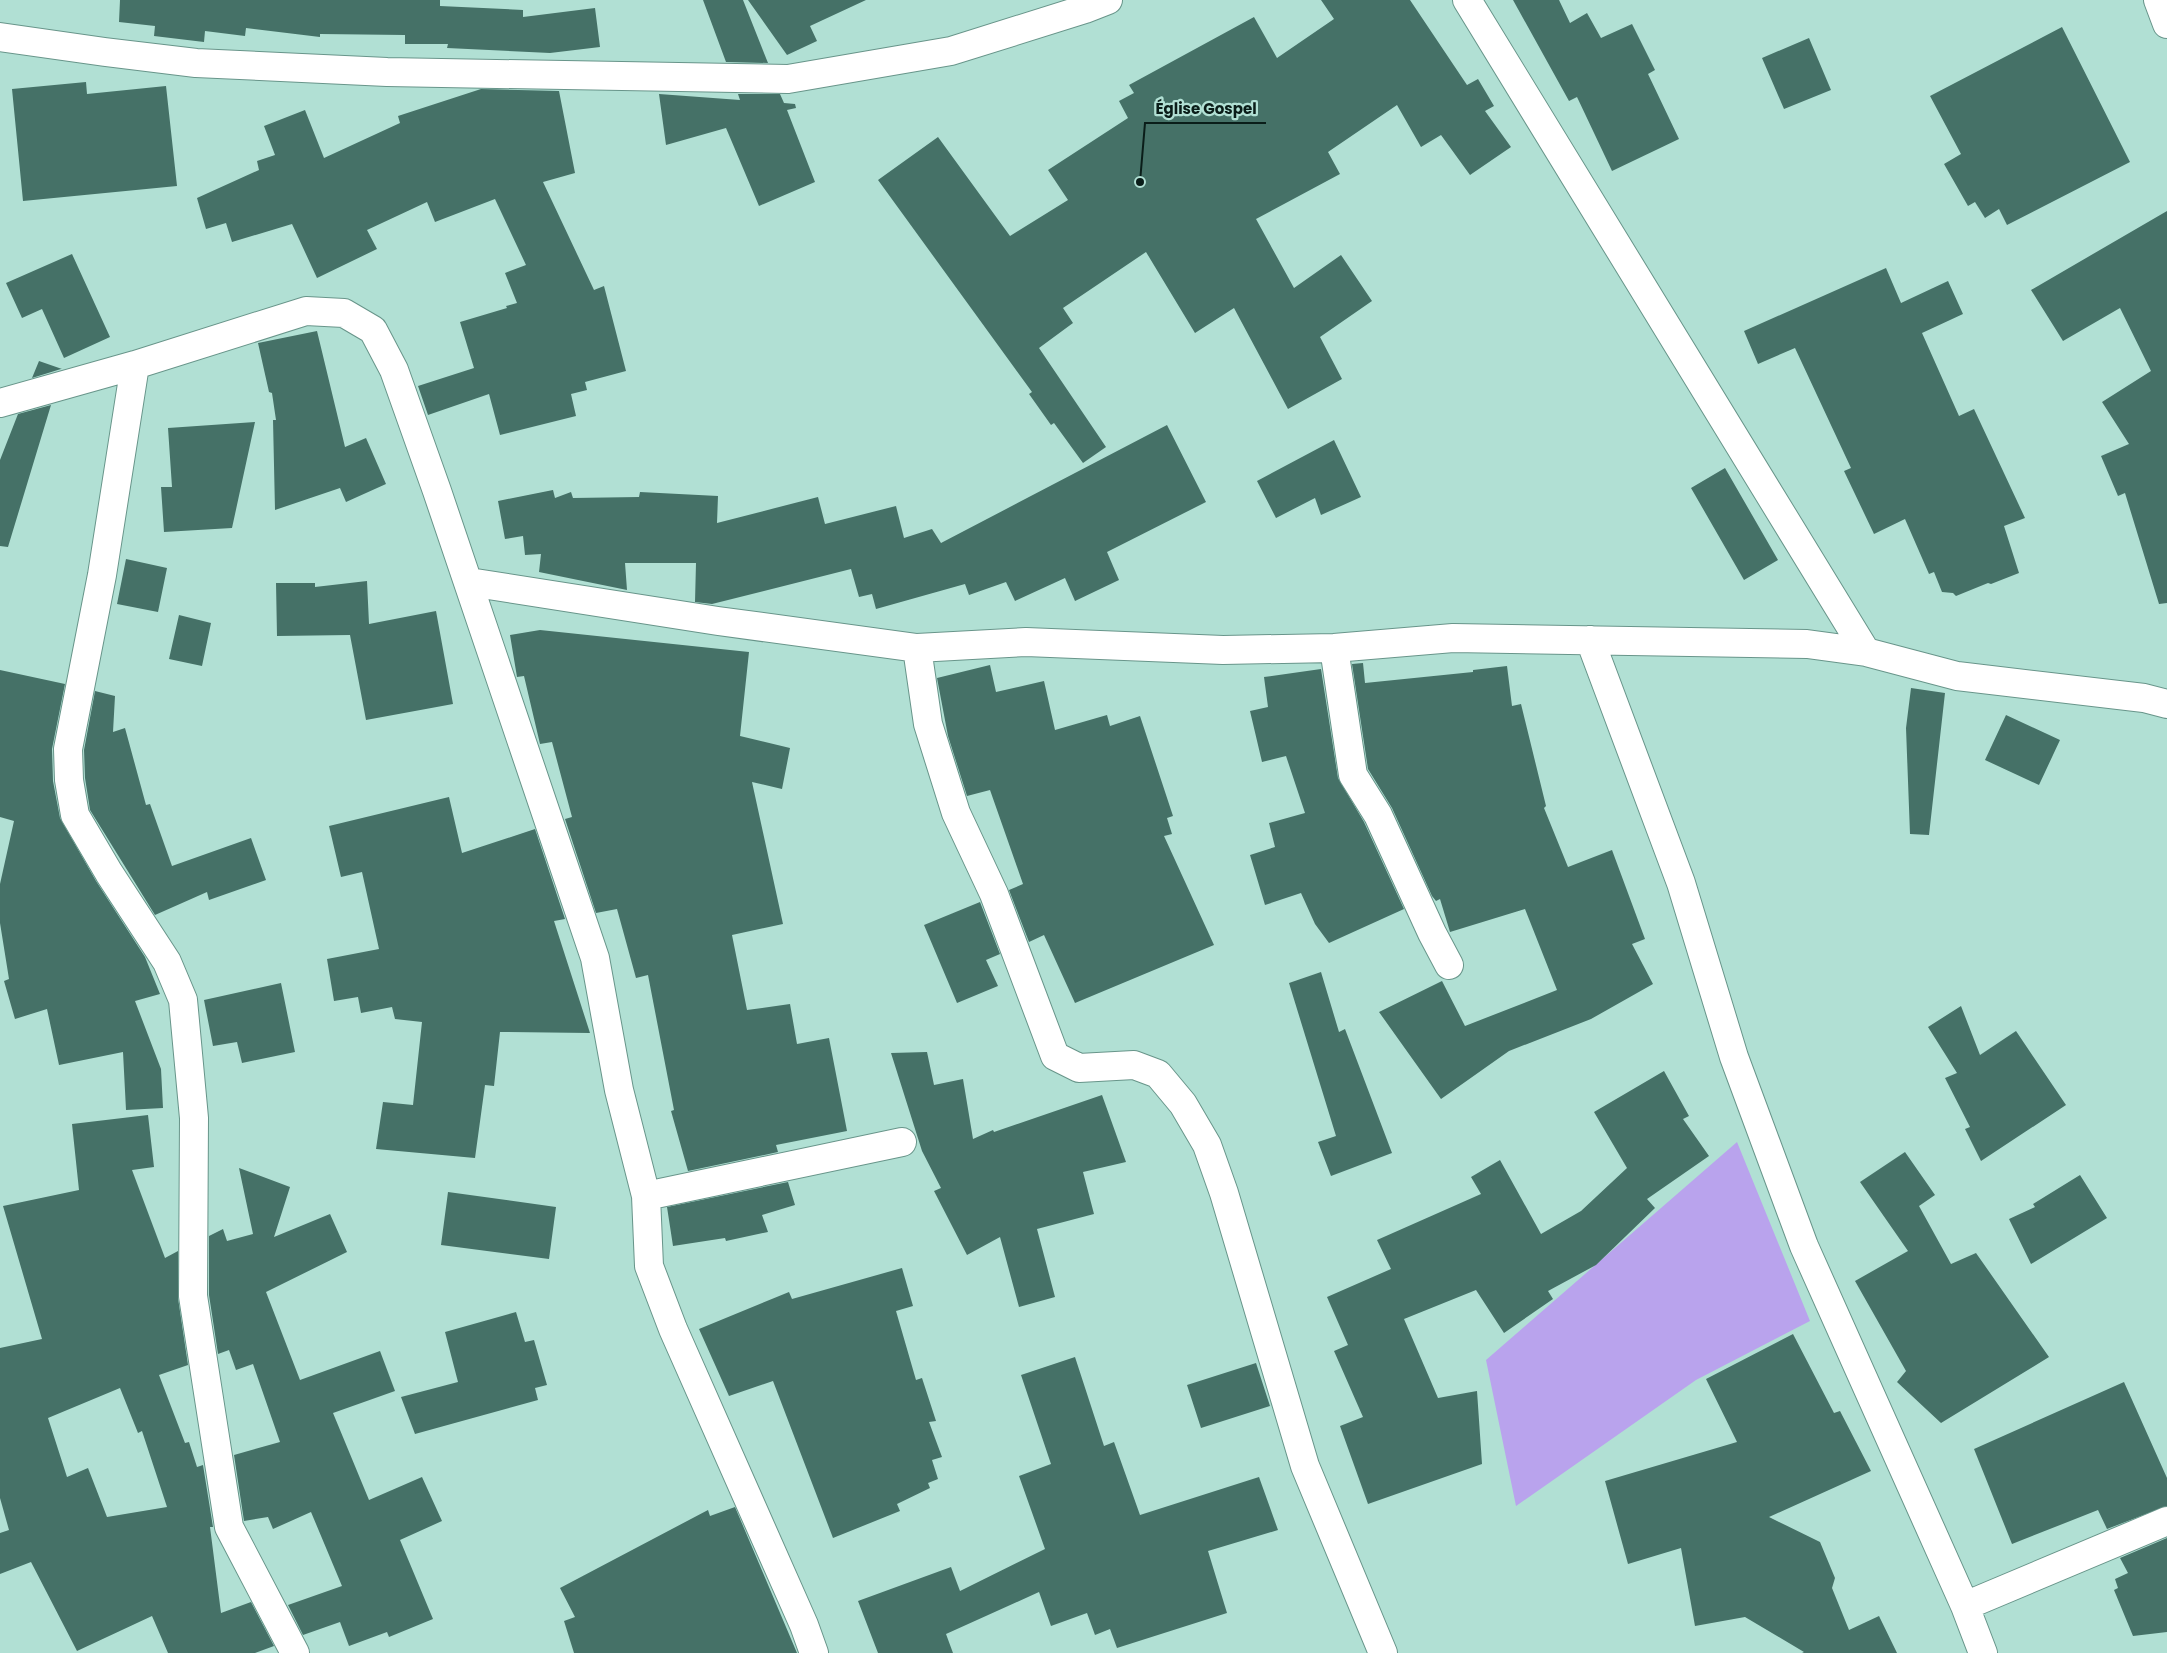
<svg xmlns="http://www.w3.org/2000/svg" width="2167" height="1653" font-family="Poppins,sans-serif">
<rect width="100%" height="100%" fill="#b1e0d4"/>
<path fill="#b9a3ed" d="M 1737,1142 L 1810,1321 L 1696,1380 L 1516,1506 L 1486,1360 Z"/>
<path fill="#457167" fill-rule="evenodd" d="M 120,0 L 440,0 L 440,6 L 523,10 L 523,17 L 595,8 L 600,47 L 550,53 L 447,48 L 448,44 L 405,44 L 405,35 L 320,34 L 320,37 L 246,28 L 245,36 L 205,31 L 204,42 L 154,36 L 155,26 L 119,22 Z
M 703,0 L 743,0 L 768,63 L 726,62 Z
M 748,0 L 866,0 L 810,26 L 817,41 L 787,55 Z
M 1321,0 L 1410,0 L 1467,85 L 1478,79 L 1494,106 L 1485,111 L 1511,147 L 1470,175 L 1441,135 L 1421,147 L 1397,105 L 1328,152 L 1340,174 L 1256,219 L 1294,288 L 1341,255 L 1372,301 L 1320,337 L 1342,379 L 1288,409 L 1234,308 L 1195,333 L 1146,252 L 1063,308 L 1073,323 L 1039,348 L 1106,447 L 1083,463 L 1054,423 L 1051,425 L 1029,394 L 1032,392 L 878,180 L 938,137 L 1010,236 L 1068,200 L 1048,170 L 1128,118 L 1119,101 L 1134,93 L 1129,85 L 1254,17 L 1277,58 L 1334,19 Z
M 1513,0 L 1559,0 L 1570,23 L 1587,13 L 1601,38 L 1632,24 L 1655,70 L 1648,74 L 1679,139 L 1612,171 L 1577,97 L 1569,101 Z
M 2062,27 L 2130,162 L 2007,225 L 1999,209 L 1985,218 L 1975,202 L 1968,206 L 1944,164 L 1961,154 L 1930,96 Z
M 1809,38 L 1831,90 L 1784,109 L 1762,58 Z
M 86,82 L 87,94 L 166,86 L 177,186 L 23,201 L 12,89 Z
M 481,89 L 559,91 L 575,173 L 543,182 L 594,290 L 604,286 L 626,371 L 585,382 L 587,390 L 571,394 L 576,416 L 500,435 L 489,394 L 428,415 L 418,386 L 474,368 L 460,322 L 507,308 L 506,306 L 517,303 L 505,273 L 526,265 L 495,199 L 435,222 L 427,202 L 367,230 L 377,249 L 317,278 L 292,224 L 232,242 L 226,223 L 206,229 L 197,198 L 259,170 L 257,161 L 275,155 L 264,126 L 305,110 L 324,158 L 400,123 L 398,116 Z
M 659,94 L 740,100 L 738,94 L 780,94 L 784,103 L 795,104 L 796,108 L 787,110 L 815,182 L 759,206 L 726,128 L 666,145 Z
M 2167,211 L 2167,603 L 2159,604 L 2125,493 L 2118,496 L 2101,456 L 2129,444 L 2102,402 L 2151,371 L 2120,308 L 2063,341 L 2031,290 Z
M 72,254 L 110,337 L 64,358 L 42,309 L 22,318 L 6,283 Z
M 1886,268 L 1901,303 L 1948,281 L 1963,314 L 1922,333 L 1959,416 L 1974,409 L 2025,518 L 2004,526 L 2019,573 L 1991,584 L 1988,583 L 1956,596 L 1953,593 L 1942,592 L 1934,572 L 1929,574 L 1905,519 L 1874,534 L 1844,471 L 1851,468 L 1795,348 L 1758,364 L 1744,331 Z
M 317,331 L 345,447 L 366,438 L 386,484 L 346,502 L 340,488 L 275,510 L 273,420 L 276,420 L 272,393 L 269,392 L 258,343 Z
M 39,361 L 62,369 L 61,369 L 32,378 Z
M 51,405 L 8,547 L 0,546 L 0,460 L 18,414 Z
M 255,422 L 232,528 L 164,532 L 161,487 L 172,487 L 168,428 Z
M 1167,425 L 1206,502 L 1107,552 L 1119,580 L 1075,601 L 1065,578 L 1015,601 L 1006,582 L 969,595 L 965,584 L 876,609 L 872,594 L 859,597 L 851,569 L 712,604 L 695,602 L 696,563 L 625,563 L 627,590 L 539,572 L 541,554 L 525,555 L 523,536 L 505,539 L 498,501 L 553,490 L 555,498 L 571,492 L 573,498 L 639,497 L 640,492 L 718,496 L 717,523 L 818,497 L 825,524 L 896,506 L 904,538 L 932,529 L 941,543 Z
M 1334,440 L 1361,497 L 1321,515 L 1315,498 L 1276,518 L 1257,481 Z
M 1725,468 L 1778,560 L 1744,580 L 1691,488 Z
M 126,559 L 167,568 L 158,612 L 117,604 Z
M 367,581 L 369,624 L 436,611 L 453,704 L 366,720 L 350,635 L 277,636 L 276,583 L 315,583 L 315,587 Z
M 179,615 L 211,623 L 202,666 L 169,659 Z
M 540,630 L 749,652 L 740,736 L 790,748 L 782,789 L 752,782 L 783,924 L 732,935 L 747,1010 L 790,1004 L 797,1044 L 829,1038 L 847,1131 L 776,1145 L 778,1152 L 688,1171 L 671,1111 L 674,1110 L 648,975 L 636,978 L 617,909 L 596,913 L 565,819 L 572,817 L 552,742 L 540,744 L 524,676 L 517,677 L 510,635 Z
M 1363,663 L 1365,683 L 1473,672 L 1473,670 L 1507,666 L 1512,706 L 1521,704 L 1546,806 L 1544,808 L 1568,867 L 1612,850 L 1645,939 L 1632,944 L 1653,984 L 1591,1019 L 1509,1051 L 1441,1099 L 1379,1012 L 1442,981 L 1465,1026 L 1557,990 L 1525,909 L 1450,932 L 1440,899 L 1436,901 L 1432,896 L 1392,808 L 1368,769 L 1352,664 Z
M 990,665 L 996,692 L 1044,681 L 1055,730 L 1107,715 L 1110,726 L 1140,716 L 1173,816 L 1167,818 L 1172,834 L 1164,836 L 1214,945 L 1075,1003 L 1044,935 L 1029,942 L 1009,890 L 1023,884 L 990,790 L 967,796 L 948,736 L 937,678 Z
M 1321,669 L 1338,778 L 1364,822 L 1404,909 L 1329,943 L 1315,924 L 1301,893 L 1265,905 L 1250,855 L 1275,847 L 1269,823 L 1305,813 L 1286,756 L 1262,762 L 1250,711 L 1268,707 L 1264,677 Z
M 0,670 L 65,684 L 52,749 L 53,781 L 60,818 L 96,881 L 145,957 L 160,994 L 135,1001 L 161,1069 L 163,1108 L 126,1110 L 123,1052 L 59,1065 L 47,1009 L 15,1019 L 4,981 L 9,979 L 0,923 L 0,884 L 14,821 L 0,817 Z
M 1911,688 L 1945,693 L 1929,835 L 1910,834 L 1906,728 Z
M 95,691 L 115,696 L 113,732 L 125,728 L 146,805 L 150,804 L 172,866 L 251,838 L 266,880 L 209,900 L 207,892 L 155,915 L 90,810 L 85,778 L 84,750 Z
M 2006,715 L 2060,740 L 2039,785 L 1985,760 Z
M 449,797 L 462,853 L 535,829 L 565,919 L 554,921 L 590,1033 L 500,1032 L 494,1086 L 485,1085 L 475,1158 L 376,1149 L 383,1102 L 413,1105 L 422,1022 L 395,1019 L 392,1007 L 361,1013 L 358,997 L 334,1001 L 327,959 L 379,949 L 362,872 L 341,877 L 329,826 Z
M 980,902 L 1000,954 L 986,960 L 998,986 L 957,1003 L 924,925 Z
M 1321,972 L 1339,1032 L 1345,1029 L 1392,1153 L 1331,1176 L 1318,1142 L 1336,1136 L 1289,983 Z
M 281,983 L 295,1052 L 242,1063 L 237,1042 L 213,1046 L 204,1000 Z
M 1961,1006 L 1980,1055 L 2016,1031 L 2066,1105 L 1981,1161 L 1965,1129 L 1970,1127 L 1945,1078 L 1957,1073 L 1928,1027 Z
M 927,1052 L 934,1085 L 963,1079 L 973,1139 L 993,1130 L 994,1132 L 1102,1095 L 1126,1162 L 1083,1172 L 1094,1214 L 1037,1229 L 1055,1297 L 1019,1307 L 1000,1237 L 967,1255 L 934,1191 L 941,1188 L 922,1151 L 891,1053 Z
M 1664,1071 L 1689,1116 L 1683,1119 L 1709,1156 L 1647,1199 L 1655,1208 L 1596,1265 L 1548,1291 L 1553,1299 L 1504,1333 L 1476,1290 L 1404,1319 L 1438,1398 L 1477,1391 L 1482,1464 L 1368,1504 L 1340,1426 L 1363,1417 L 1334,1351 L 1348,1345 L 1327,1297 L 1391,1269 L 1377,1240 L 1481,1194 L 1471,1177 L 1500,1160 L 1541,1234 L 1581,1211 L 1627,1168 L 1594,1112 Z
M 148,1115 L 154,1167 L 132,1170 L 165,1258 L 178,1251 L 178,1298 L 188,1365 L 159,1375 L 185,1443 L 189,1442 L 197,1467 L 203,1465 L 213,1527 L 210,1527 L 221,1613 L 251,1602 L 274,1646 L 255,1653 L 168,1653 L 152,1616 L 77,1651 L 31,1562 L 0,1574 L 0,1533 L 9,1530 L 0,1498 L 0,1348 L 42,1339 L 3,1206 L 79,1190 L 72,1124 ZM 120,1388 L 138,1433 L 142,1431 L 167,1507 L 107,1517 L 88,1468 L 67,1477 L 48,1418 Z
M 1905,1152 L 1935,1195 L 1919,1206 L 1951,1264 L 1976,1253 L 2049,1357 L 1941,1423 L 1897,1382 L 1906,1371 L 1855,1281 L 1908,1251 L 1860,1182 Z
M 239,1168 L 290,1187 L 274,1237 L 330,1214 L 347,1252 L 266,1292 L 300,1380 L 380,1351 L 395,1391 L 333,1413 L 369,1500 L 422,1477 L 442,1521 L 400,1540 L 433,1619 L 389,1637 L 387,1632 L 349,1646 L 340,1622 L 303,1635 L 288,1605 L 342,1586 L 311,1512 L 273,1529 L 268,1517 L 244,1521 L 234,1455 L 280,1442 L 253,1364 L 236,1370 L 229,1350 L 218,1354 L 209,1295 L 209,1236 L 223,1229 L 227,1241 L 253,1234 Z
M 2080,1175 L 2107,1218 L 2031,1264 L 2009,1219 L 2035,1207 L 2033,1204 Z
M 788,1182 L 795,1205 L 762,1215 L 768,1232 L 726,1241 L 725,1238 L 673,1246 L 667,1207 Z
M 448,1192 L 556,1207 L 549,1259 L 441,1245 Z
M 902,1268 L 913,1306 L 896,1311 L 916,1380 L 922,1378 L 936,1421 L 929,1422 L 942,1457 L 932,1460 L 938,1479 L 928,1483 L 930,1488 L 897,1504 L 900,1511 L 833,1538 L 773,1381 L 729,1396 L 699,1329 L 789,1292 L 792,1299 Z
M 516,1312 L 525,1342 L 534,1340 L 547,1385 L 535,1388 L 538,1400 L 415,1434 L 401,1397 L 458,1382 L 445,1332 Z
M 1793,1334 L 1834,1413 L 1840,1411 L 1871,1471 L 1769,1517 L 1820,1542 L 1835,1578 L 1832,1588 L 1849,1630 L 1879,1616 L 1897,1653 L 1802,1653 L 1804,1652 L 1745,1617 L 1695,1626 L 1681,1548 L 1628,1564 L 1605,1481 L 1737,1442 L 1706,1379 Z
M 1075,1357 L 1104,1446 L 1114,1442 L 1140,1515 L 1259,1477 L 1278,1530 L 1208,1551 L 1227,1613 L 1117,1648 L 1110,1629 L 1095,1635 L 1087,1613 L 1051,1626 L 1039,1592 L 946,1634 L 953,1653 L 878,1653 L 858,1601 L 951,1567 L 960,1591 L 1045,1549 L 1019,1476 L 1051,1464 L 1021,1375 Z
M 1256,1363 L 1270,1406 L 1201,1428 L 1187,1385 Z
M 2124,1382 L 2167,1478 L 2167,1506 L 2107,1529 L 2098,1510 L 2012,1544 L 1974,1449 Z
M 735,1507 L 797,1653 L 574,1653 L 564,1621 L 575,1617 L 560,1588 L 708,1510 L 710,1516 Z
M 2167,1538 L 2167,1632 L 2133,1636 L 2114,1590 L 2118,1588 L 2115,1579 L 2128,1573 L 2120,1558 Z"/>
<g fill="none" stroke-linecap="round" stroke-linejoin="round">
<g stroke="#68958a" stroke-width="30">
<path id="minor" d="M 1467,0 L 1866,652
M 2158,0 L 2167,24
M 0,37 L 105,52 L 196,63 L 387,72 L 788,79 L 951,51 L 1085,9 L 1108,0
M 135,365 L 102,575 L 68,749 L 69,780 L 75,815 L 109,873 L 167,962 L 183,1000 L 194,1118 L 193,1296 L 229,1527 L 295,1653
M 0,403 L 135,365 L 306,311 L 344,313 L 373,330 L 394,370 L 437,491 L 595,958 L 619,1090 L 646,1196 L 649,1266 L 673,1329 L 804,1625 L 814,1653
M 469,582 L 718,621 L 917,648 L 1026,642 L 1223,650 L 1334,648 L 1453,638 L 1807,644 L 1866,652 L 1957,676 L 2144,698 L 2167,704
M 1590,640 L 1681,883 L 1734,1057 L 1804,1246 L 1965,1606 L 1983,1653
M 917,648 L 928,724 L 956,813 L 994,894 L 1055,1056 L 1079,1068 L 1134,1065 L 1158,1074 L 1183,1104 L 1207,1145 L 1224,1193 L 1305,1466 L 1383,1653
M 1334,648 L 1353,775 L 1378,815 L 1432,933 L 1449,965
M 646,1196 L 902,1142
M 1965,1606 L 2167,1521"/>
</g>
<use href="#minor" stroke="#fff" stroke-width="28"/>
</g>
<path fill="none" stroke="#0a1d19" stroke-width="2" d="M1140 182L1145 123H1266"/>
<circle fill="#0a1d19" stroke="#b1e0d4" stroke-width="2" cx="1140" cy="182" r="5"/>
<g font-size="15" text-anchor="middle" font-weight="bold" fill="#0a1d19" stroke="#b1e0d4" stroke-width="4.5" stroke-linejoin="round" paint-order="stroke">
<text x="1206" y="114">Église Gospel</text>
</g>
</svg>
